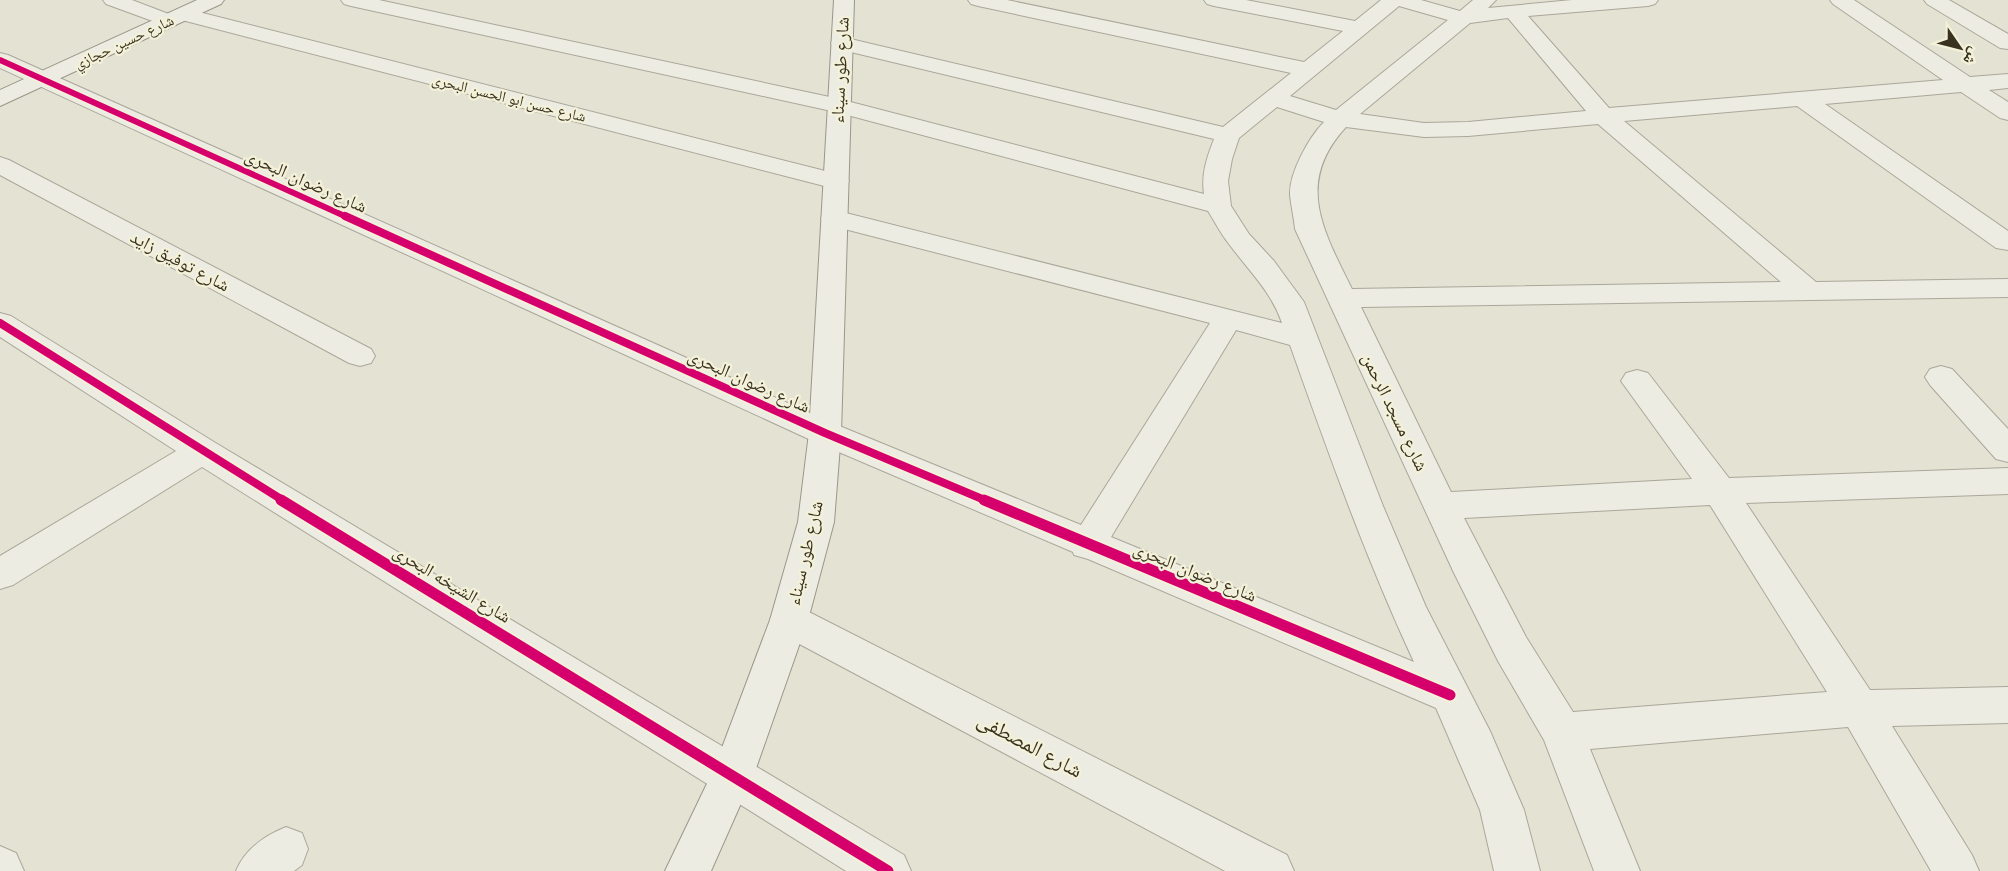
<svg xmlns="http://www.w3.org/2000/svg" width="2008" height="871" font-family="'Playfair Display','Noto Naskh Arabic',serif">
<rect width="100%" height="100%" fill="#e4e2d2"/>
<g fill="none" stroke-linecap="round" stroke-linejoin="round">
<g stroke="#aaa79a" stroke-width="2">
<path id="street" d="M 103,0 L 132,0 L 174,16 L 176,10 L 183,8 L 845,176 L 849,181 L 845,186 L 836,189 L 178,19 L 176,25 L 169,27 L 106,4 Z
M 341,0 L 379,0 L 839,99 L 1204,194 C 1201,174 1207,157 1214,139 L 834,48 L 831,43 L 834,38 L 842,37 L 1223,127 L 1291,73 L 978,6 L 971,4 L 968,0 L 1007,0 L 1304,62 L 1343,31 L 1214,6 L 1207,4 L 1204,0 L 1246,0 L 1355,21 L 1381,0 L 1421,0 L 1460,11 L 1473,0 L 1496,0 L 1488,8 L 1572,0 L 1658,0 L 1655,4 L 1648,6 L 1528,16 L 1609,108 L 1943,80 L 1833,4 L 1830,0 L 1854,0 L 1970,77 L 2008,74 L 2008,88 L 1989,90 L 2008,102 L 2008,120 L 2000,118 L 1961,92 L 1825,104 L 2008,231 L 2008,250 L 1996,248 L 1797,106 L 1624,121 L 1816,282 L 2008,279 L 2008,297 L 1361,307 L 1451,492 L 1692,479 L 1621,381 L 1626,373 L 1637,370 L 1648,373 L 1729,478 L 2008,468 L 2008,494 L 1746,503 L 1870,690 L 2008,687 L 2008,723 L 1892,726 L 1972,855 L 1979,871 L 1931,871 L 1848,727 L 1590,749 L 1640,871 L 1594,871 L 1544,740 L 1498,661 L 1454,573 L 1295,229 C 1294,218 1291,206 1290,195 C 1289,173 1309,137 1324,122 L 1277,107 L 1239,138 L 1232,159 L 1228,181 L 1231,206 L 1249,234 L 1274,261 L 1304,302 L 1383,506 L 1426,607 L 1490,731 L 1524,810 L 1540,871 L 1494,871 L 1480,810 L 1436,708 L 1088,559 L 1074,555 L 1073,552 L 813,441 L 0,68 L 0,53 L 8,55 L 837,425 L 1081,525 L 1210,323 L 825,224 L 821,218 L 825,212 L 834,210 L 1282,323 C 1271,291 1249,271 1229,244 C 1221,234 1215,222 1208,211 L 836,112 L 351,6 L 344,4 ZM 1399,6 L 1448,20 L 1336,110 L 1290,96 ZM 1508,18 L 1586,111 L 1468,122 L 1424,123 L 1360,114 L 1470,23 ZM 1598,124 L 1781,282 L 1352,289 C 1324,232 1294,183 1346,127 L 1424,137 L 1468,136 ZM 1236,330 L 1290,345 C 1328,452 1366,559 1414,662 L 1111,537 ZM 1710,505 L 1827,692 L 1573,712 L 1526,637 L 1464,518 Z
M 1924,0 L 1949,0 L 2008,34 L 2008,49 L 2000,48 L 1927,4 Z
M 0,157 L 9,160 L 371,349 L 375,356 L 371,363 L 360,366 L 349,363 L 0,175 Z
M 0,313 L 11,316 L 214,442 L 904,855 L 911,871 L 846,871 L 202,467 L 13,585 L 0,589 L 0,556 L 176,451 L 0,337 Z
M 1941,366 L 1952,369 L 2008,429 L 2008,462 L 1996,459 L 1930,385 L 1925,377 L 1930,369 Z
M 789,604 L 803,609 L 1287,855 L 1294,871 L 1225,871 L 775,631 L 770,620 L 775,609 Z
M 286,827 L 302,833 L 308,849 L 302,865 L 294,871 L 236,871 C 245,849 264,836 286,827 Z
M 0,846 L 16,853 L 24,871 L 0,871 Z"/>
</g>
<g stroke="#9a968a" stroke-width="2">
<path id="secondary" d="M 197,0 L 224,0 L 221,4 L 0,106 L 0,90 Z
M 834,0 L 854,0 L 841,433 L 834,522 L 808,620 L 754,774 L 711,871 L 665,871 L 714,769 L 770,620 L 798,522 L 809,433 Z"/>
</g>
<use href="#street" fill="#edece2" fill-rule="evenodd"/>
<use href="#secondary" fill="#edece2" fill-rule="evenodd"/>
<g stroke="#f4f1d9" stroke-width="9">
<path id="cycleway-far2" d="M 0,60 L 349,218"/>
</g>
<g stroke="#f4f1d9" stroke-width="12">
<path id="cycleway-far1" d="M 345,216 L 825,433 L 987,501
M 0,323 L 284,501"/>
</g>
<g stroke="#f4f1d9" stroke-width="15">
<path id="cycleway" d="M 281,500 L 888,871
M 984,500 L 1450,695"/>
</g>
<use href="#cycleway-far2" stroke="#d6006c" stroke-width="6"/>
<use href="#cycleway-far1" stroke="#d6006c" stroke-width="8"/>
<use href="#cycleway" stroke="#d6006c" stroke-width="11"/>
</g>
<g text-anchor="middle" stroke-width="4.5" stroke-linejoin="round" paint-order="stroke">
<g font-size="15" fill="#393221" stroke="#f4f1d9">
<text transform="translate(124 42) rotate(-25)" y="5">شارع حسين حجازي</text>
<text transform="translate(509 98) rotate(14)" y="5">شارع حسن ابو الحسن البحرى</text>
</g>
<g font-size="18" fill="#393221" stroke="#f4f1d9">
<text transform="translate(840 70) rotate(-87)" y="6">شارع طور سيناء</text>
<text transform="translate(306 181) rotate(24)" y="6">شارع رضوان البحرى</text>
<text transform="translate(180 261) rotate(28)" y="6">شارع توفيق زايد</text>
<text transform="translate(749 381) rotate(24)" y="6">شارع رضوان البحرى</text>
<text transform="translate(1395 412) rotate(64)" y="6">شارع مسجد الرحمن</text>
<text transform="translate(805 553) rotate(-77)" y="6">شارع طور سيناء</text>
<text transform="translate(1195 572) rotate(22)" y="6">شارع رضوان البحرى</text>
<text transform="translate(452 584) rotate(31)" y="6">شارع الشيخه البحرى</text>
</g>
<g font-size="21" fill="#393221" stroke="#f4f1d9">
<text transform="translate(1030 745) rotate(28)" y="7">شارع المصطفى</text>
</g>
</g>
<g transform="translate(1960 48) rotate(125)" stroke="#f4f1d9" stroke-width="4.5" paint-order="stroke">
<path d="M0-4.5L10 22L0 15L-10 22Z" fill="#393221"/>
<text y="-9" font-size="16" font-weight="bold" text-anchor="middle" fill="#393221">ش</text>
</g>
</svg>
